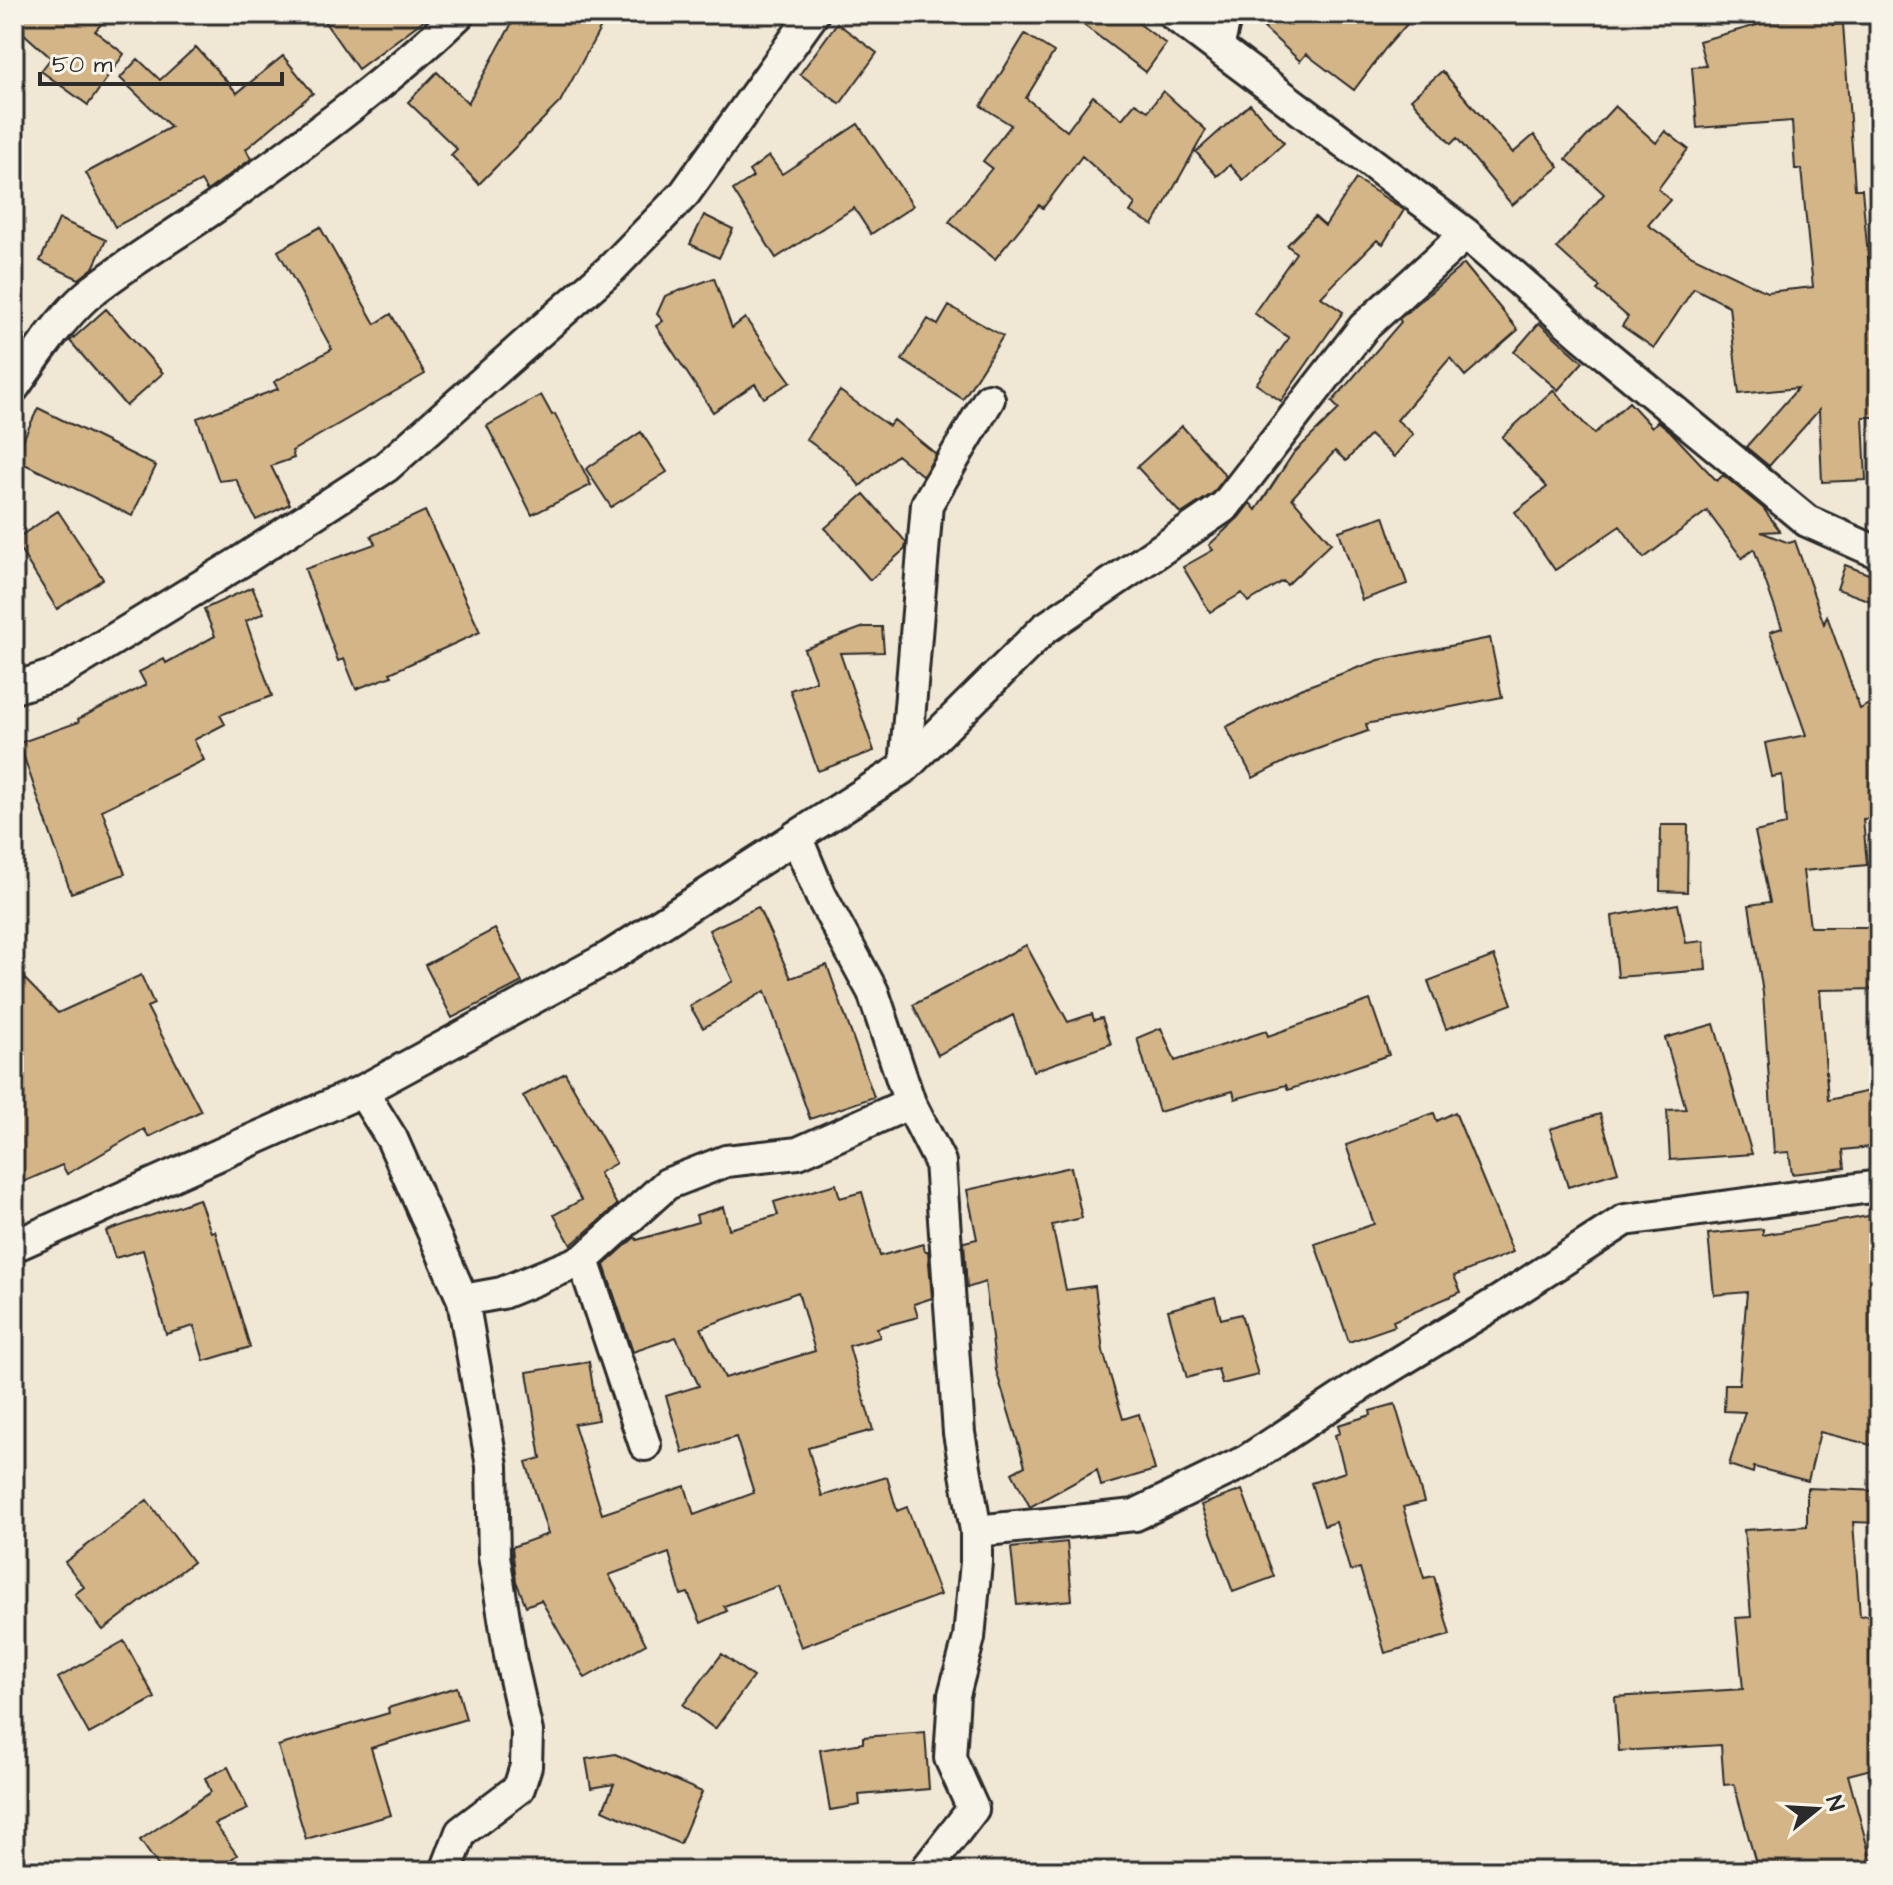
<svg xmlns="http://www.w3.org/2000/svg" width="1893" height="1885" font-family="'Architects Daughter',sans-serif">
<rect width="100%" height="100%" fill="#f0e7d5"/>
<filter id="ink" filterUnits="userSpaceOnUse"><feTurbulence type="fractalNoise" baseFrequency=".0125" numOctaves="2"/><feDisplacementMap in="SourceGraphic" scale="16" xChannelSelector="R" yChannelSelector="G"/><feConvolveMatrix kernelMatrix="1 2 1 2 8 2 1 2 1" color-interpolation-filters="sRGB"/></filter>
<g filter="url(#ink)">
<path fill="#d4b588" stroke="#2b2b2b" stroke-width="2" fill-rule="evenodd" d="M 14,14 L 110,14 L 95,31 L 124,54 L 88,105 L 41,71 L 51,58 L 14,25 Z
M 319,14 L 432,14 L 358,69 Z
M 517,14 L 577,14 L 601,27 L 560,102 L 479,184 L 451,155 L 457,149 L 408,102 L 437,72 L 468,103 Z
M 1069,14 L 1130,14 L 1129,16 L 1166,44 L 1146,72 Z
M 1276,14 L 1416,14 L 1385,49 L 1354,90 L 1306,54 L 1300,61 L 1264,28 Z
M 1790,14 L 1832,14 L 1833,25 L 1843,24 L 1855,189 L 1862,189 L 1870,280 L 1879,279 L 1879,417 L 1863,417 L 1866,480 L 1822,482 L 1819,410 L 1769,466 L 1746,447 L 1798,388 L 1739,394 L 1729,306 L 1694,288 L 1654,348 L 1622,326 L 1628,317 L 1597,290 L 1600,287 L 1557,248 L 1604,194 L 1566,159 L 1615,106 L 1656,143 L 1665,131 L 1688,149 L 1658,189 L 1670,200 L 1648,225 L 1692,256 L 1767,292 L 1813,287 L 1801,169 L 1795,169 L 1792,121 L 1697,128 L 1692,67 L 1706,66 L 1699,41 L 1761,24 L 1761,21 L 1791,19 Z
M 837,23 L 877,53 L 840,104 L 800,74 Z
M 1025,34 L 1054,52 L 1026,98 L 1067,131 L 1093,96 L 1122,119 L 1135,103 L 1148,111 L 1163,91 L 1206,130 L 1153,225 L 1130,212 L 1135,204 L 1082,156 L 1043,208 L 1039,205 L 995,259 L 949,222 L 992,168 L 983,161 L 1011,125 L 981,106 Z
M 196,47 L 237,93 L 283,56 L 313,93 L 246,149 L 251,159 L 207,191 L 201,181 L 115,227 L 86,173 L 171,127 L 120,78 L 138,59 L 160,80 Z
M 1442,71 L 1513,153 L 1534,135 L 1559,167 L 1512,205 L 1457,138 L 1451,144 L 1411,99 Z
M 1250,104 L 1284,143 L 1243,180 L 1230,165 L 1217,176 L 1196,152 Z
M 858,124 L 913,206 L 871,234 L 854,208 L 776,258 L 733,190 L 753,177 L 749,171 L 769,156 L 782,174 Z
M 1356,179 L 1404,210 L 1383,244 L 1377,240 L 1321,297 L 1343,312 L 1281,401 L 1256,384 L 1289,338 L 1254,313 L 1296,253 L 1287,245 L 1315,217 L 1325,226 Z
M 704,215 L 733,229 L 719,258 L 690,244 Z
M 59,219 L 106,240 L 93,268 L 79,279 L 40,261 Z
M 320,227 L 375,324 L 391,314 L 425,374 L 292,451 L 294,458 L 271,466 L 290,504 L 256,520 L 236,479 L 219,481 L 197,418 L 278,389 L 274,382 L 332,349 L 278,251 Z
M 1464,264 L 1518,330 L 1465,376 L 1450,358 L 1397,420 L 1413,434 L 1394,457 L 1370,435 L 1346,461 L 1335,451 L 1292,498 L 1331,543 L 1287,585 L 1283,581 L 1248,602 L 1242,593 L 1210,612 L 1183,567 L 1213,550 L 1209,545 L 1239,517 L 1250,503 L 1256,510 L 1293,454 L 1339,409 L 1332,402 L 1401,322 L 1399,319 Z
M 714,278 L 732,328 L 745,318 L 791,382 L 764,398 L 755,384 L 713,412 L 656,326 L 663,321 L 657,314 L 665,296 Z
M 949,306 L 1003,336 L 963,399 L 902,360 L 928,319 L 938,325 Z
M 106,309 L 163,373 L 126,406 L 70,341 Z
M 1539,323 L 1583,362 L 1558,390 L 1514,352 Z
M 1553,390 L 1594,434 L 1629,402 L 1652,427 L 1658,421 L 1670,431 L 1717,481 L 1723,475 L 1763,508 L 1780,531 L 1761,532 L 1789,543 L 1795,541 L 1824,624 L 1827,616 L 1860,709 L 1879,698 L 1879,818 L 1863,819 L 1867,865 L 1803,871 L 1810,927 L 1879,927 L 1879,989 L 1820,990 L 1828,1100 L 1879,1089 L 1879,1146 L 1843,1150 L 1845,1168 L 1792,1174 L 1789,1152 L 1774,1153 L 1763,993 L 1749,905 L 1770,902 L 1755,832 L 1786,825 L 1782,775 L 1772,777 L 1765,743 L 1806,735 L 1770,632 L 1782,628 L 1754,549 L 1742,558 L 1707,511 L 1644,558 L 1620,526 L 1555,570 L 1515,512 L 1547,487 L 1502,437 Z
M 840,391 L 889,426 L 894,420 L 936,454 L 923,476 L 897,455 L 860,486 L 844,467 L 806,439 Z
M 541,395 L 552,415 L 555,414 L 591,485 L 532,515 L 487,426 Z
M 38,408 L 156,466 L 132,516 L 14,459 Z
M 1182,426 L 1226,476 L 1213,493 L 1181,514 L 1137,467 Z
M 641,432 L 667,472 L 611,507 L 586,469 Z
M 864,494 L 906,542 L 905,549 L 870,580 L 825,528 Z
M 58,511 L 103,579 L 57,609 L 14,540 Z
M 425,511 L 480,632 L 390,673 L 392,676 L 356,689 L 344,659 L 338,661 L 305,569 L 375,544 L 371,536 Z
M 1384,516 L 1407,584 L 1362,600 L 1339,531 Z
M 1845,565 L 1879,578 L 1879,604 L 1837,589 Z
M 252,587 L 264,613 L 246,621 L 272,696 L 220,715 L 225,724 L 194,740 L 204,760 L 102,810 L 125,874 L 71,893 L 19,743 L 79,722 L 78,719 L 146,685 L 139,672 L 164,659 L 166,663 L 215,636 L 204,609 Z
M 864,627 L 882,627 L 884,652 L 840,653 L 874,751 L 818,771 L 790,690 L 816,681 L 804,649 Z
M 1490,638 L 1502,697 L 1366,724 L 1368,731 L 1292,758 L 1253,778 L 1226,727 L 1300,689 L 1379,660 Z
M 1661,825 L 1688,825 L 1687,892 L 1660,891 Z
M 1678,904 L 1686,943 L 1704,941 L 1706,970 L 1618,977 L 1612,916 Z
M 758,907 L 791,978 L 827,965 L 874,1097 L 810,1119 L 765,991 L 703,1028 L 690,1006 L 733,981 L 709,930 Z
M 495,929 L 522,982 L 452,1018 L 425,965 Z
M 1026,945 L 1068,1022 L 1092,1014 L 1094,1020 L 1102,1018 L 1111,1044 L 1033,1071 L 1013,1015 L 938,1055 L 913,1005 Z
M 1494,956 L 1512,1004 L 1446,1029 L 1428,981 Z
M 14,968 L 58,1013 L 141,975 L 154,1004 L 147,1007 L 201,1111 L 149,1137 L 144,1129 L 67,1174 L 62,1165 L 14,1186 Z
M 1370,1000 L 1389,1055 L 1288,1090 L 1286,1085 L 1235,1099 L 1233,1091 L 1159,1112 L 1137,1038 L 1161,1028 L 1175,1061 L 1266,1031 L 1268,1036 Z
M 1714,1024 L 1752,1154 L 1670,1160 L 1667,1110 L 1686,1109 L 1665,1038 Z
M 565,1073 L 616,1163 L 599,1173 L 617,1205 L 571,1245 L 554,1215 L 581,1200 L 523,1096 Z
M 1455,1112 L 1513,1252 L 1454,1276 L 1461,1292 L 1393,1321 L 1395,1326 L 1349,1342 L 1315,1244 L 1374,1224 L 1346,1145 L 1434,1113 L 1437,1121 Z
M 1600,1114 L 1618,1172 L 1568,1187 L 1550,1129 Z
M 1071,1167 L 1082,1218 L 1052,1225 L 1066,1290 L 1095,1286 L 1103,1351 L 1123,1419 L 1139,1414 L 1155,1470 L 1101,1486 L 1097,1470 L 1030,1507 L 1012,1473 L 1025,1466 L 996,1370 L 985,1282 L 967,1288 L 964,1242 L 977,1239 L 967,1190 Z
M 836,1184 L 840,1198 L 862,1192 L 880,1256 L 923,1244 L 925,1251 L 928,1251 L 932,1298 L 914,1304 L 918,1317 L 877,1328 L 880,1337 L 849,1346 L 873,1430 L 808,1448 L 822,1496 L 887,1477 L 897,1511 L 907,1507 L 940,1595 L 801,1647 L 778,1586 L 724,1606 L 727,1611 L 701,1623 L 688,1593 L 681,1595 L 669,1553 L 609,1575 L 646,1644 L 585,1678 L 541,1600 L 526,1606 L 516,1581 L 512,1547 L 548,1534 L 526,1462 L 541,1458 L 527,1372 L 589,1362 L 598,1420 L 574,1424 L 602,1514 L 685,1486 L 694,1515 L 754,1493 L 736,1437 L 683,1453 L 666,1396 L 699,1386 L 676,1337 L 633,1352 L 604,1265 L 635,1237 L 637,1240 L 698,1222 L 696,1215 L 723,1207 L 729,1229 L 778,1215 L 774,1202 ZM 798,1292 L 815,1351 L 725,1378 L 701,1328 Z
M 199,1199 L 211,1232 L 215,1231 L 250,1347 L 204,1361 L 194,1326 L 166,1334 L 143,1250 L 115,1258 L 106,1231 Z
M 1879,1214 L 1879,1447 L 1820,1432 L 1808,1481 L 1754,1467 L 1753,1473 L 1729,1465 L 1745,1412 L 1724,1411 L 1725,1384 L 1739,1384 L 1747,1292 L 1714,1295 L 1708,1234 L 1763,1229 L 1763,1235 Z
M 1215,1297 L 1221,1319 L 1241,1314 L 1258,1375 L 1222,1384 L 1218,1369 L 1187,1378 L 1168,1310 Z
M 1395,1404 L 1424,1502 L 1403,1507 L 1424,1578 L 1434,1576 L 1450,1635 L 1385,1653 L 1360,1568 L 1350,1571 L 1336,1522 L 1324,1526 L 1311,1483 L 1345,1472 L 1335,1435 L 1340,1433 L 1338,1425 L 1371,1415 L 1370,1411 Z
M 1807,1488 L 1879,1491 L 1879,1523 L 1853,1522 L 1860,1616 L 1869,1615 L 1871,1679 L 1879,1679 L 1879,1767 L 1848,1775 L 1874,1871 L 1758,1871 L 1734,1784 L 1724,1785 L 1721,1745 L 1619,1751 L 1615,1697 L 1743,1689 L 1736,1618 L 1751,1617 L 1744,1530 L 1807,1526 Z
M 1242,1490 L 1274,1577 L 1233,1592 L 1201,1505 Z
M 147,1500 L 193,1562 L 103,1630 L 75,1594 L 84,1587 L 65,1562 Z
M 1067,1542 L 1072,1600 L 1017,1605 L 1011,1548 Z
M 124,1641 L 155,1698 L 89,1734 L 58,1678 Z
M 722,1654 L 753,1677 L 715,1729 L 683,1705 Z
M 457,1687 L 466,1719 L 371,1748 L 391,1815 L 306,1839 L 278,1746 L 389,1713 L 388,1708 Z
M 925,1732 L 929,1789 L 859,1795 L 860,1805 L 830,1810 L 820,1750 L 863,1743 L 863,1737 Z
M 615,1754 L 702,1792 L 680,1844 L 603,1810 L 614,1784 L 591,1788 L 586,1759 Z
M 228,1767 L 248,1809 L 215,1824 L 237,1855 L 214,1871 L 162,1871 L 140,1840 L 211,1792 L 205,1778 Z"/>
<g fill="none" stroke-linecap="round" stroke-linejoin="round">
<g stroke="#2b2b2b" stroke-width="36">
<path id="street" d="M 1173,14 L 1466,234 L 1583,336 L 1807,521 L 1879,553
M 1218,48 L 1226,14
M 14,387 C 35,357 66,310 95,289 C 135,258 180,232 221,203 C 303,144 386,84 459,14
M 14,688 L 57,674 L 240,562 L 386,467 L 612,268 L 685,193 L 813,14
M 905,767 L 927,504 L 989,399
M 362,1091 L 392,1139 L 463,1300 L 492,1466 L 494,1556 L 511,1661 L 527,1732 L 526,1766 L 519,1788 L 461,1832 L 446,1871
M 910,1103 L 940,1162 L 959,1433 L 976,1531 L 976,1562 L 969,1638 L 954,1695 L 950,1758 L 973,1809 L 925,1871
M 14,1246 L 362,1091 L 609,957 L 905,767 L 1044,629 L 1225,506 L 1364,327 L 1466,234
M 583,1260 L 645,1445
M 463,1300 L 502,1293 L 583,1260 L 667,1184 L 726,1161 L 798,1153 L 910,1103 L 873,992 L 821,896 L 796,836
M 976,1531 L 1135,1515 L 1246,1461 L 1369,1380 L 1501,1300 L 1625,1220 L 1879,1186"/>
</g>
<use href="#street" stroke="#f7f3e8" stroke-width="30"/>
</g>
</g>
<rect width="1893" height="1885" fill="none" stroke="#f7f3e8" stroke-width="48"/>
<rect x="24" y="24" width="1845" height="1837" fill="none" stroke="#2b2b2b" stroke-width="3" filter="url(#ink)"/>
<g transform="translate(1817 1809) rotate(72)" stroke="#f7f3e8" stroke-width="6" paint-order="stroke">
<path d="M0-6L14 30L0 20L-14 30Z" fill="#2b2b2b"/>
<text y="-12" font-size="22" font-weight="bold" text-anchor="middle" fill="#2b2b2b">N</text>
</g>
<path d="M40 72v12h242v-12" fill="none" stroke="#2b2b2b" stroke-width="4"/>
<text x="52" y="72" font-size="24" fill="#2b2b2b" stroke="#f7f3e8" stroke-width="6" paint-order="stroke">50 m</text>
</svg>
